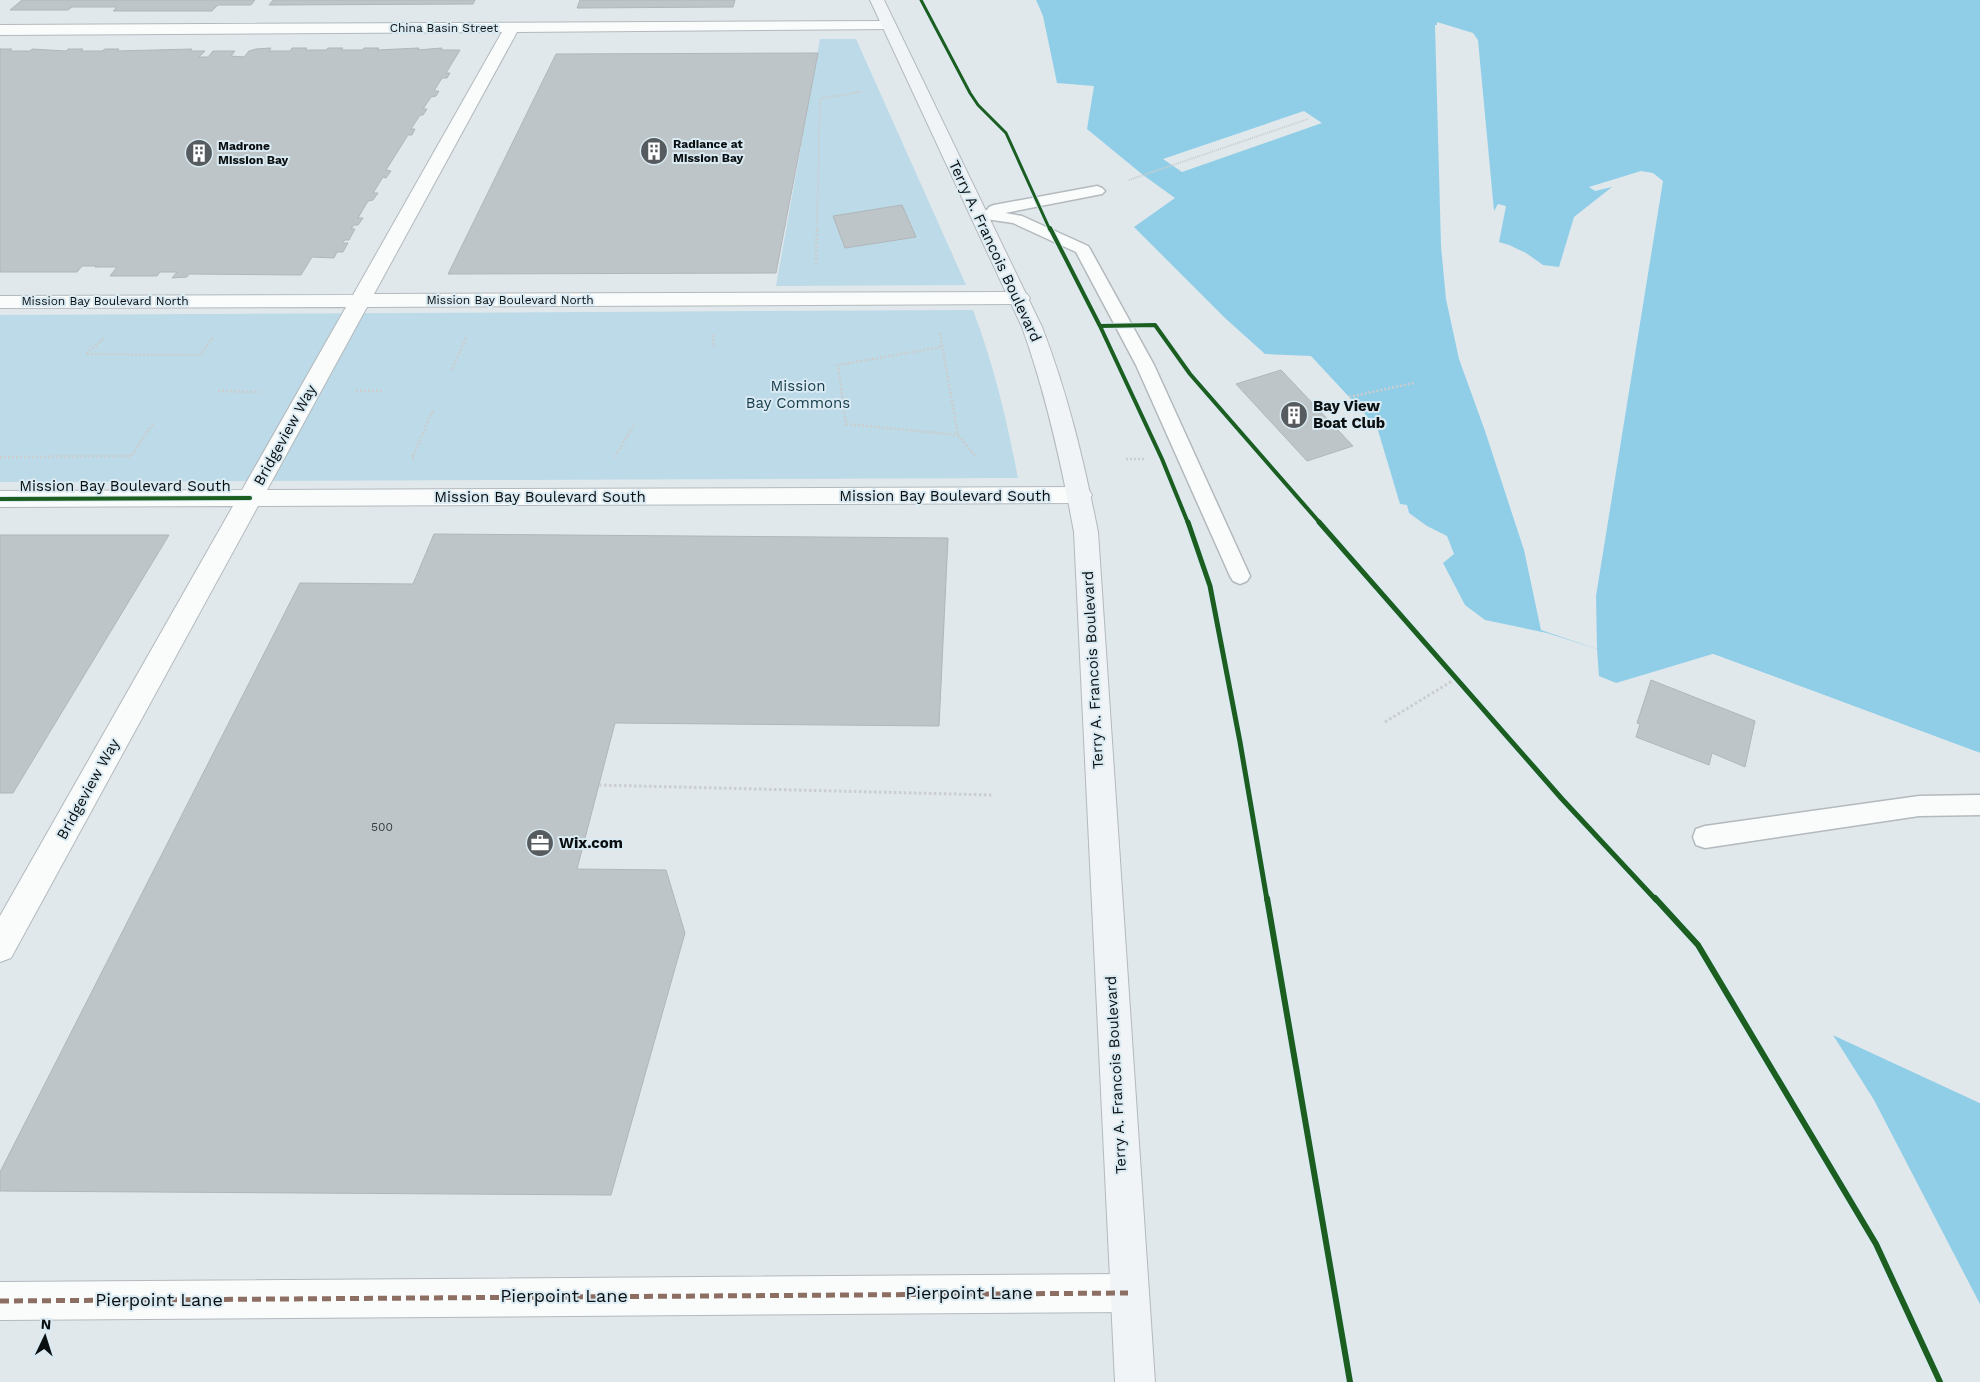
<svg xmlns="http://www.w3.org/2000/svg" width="1980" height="1382" font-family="'Work Sans',sans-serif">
<rect width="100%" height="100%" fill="#e0e8ec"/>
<path fill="#bcdae7" d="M 820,39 L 856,39 L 966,285 L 776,286 Z
M 973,310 C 994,365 1007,421 1018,478 L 0,482 L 0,315 Z"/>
<path fill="#90cee8" d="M 1036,0 L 1980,0 L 1980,753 L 1713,654 L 1616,683 L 1599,676 L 1597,649 L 1547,633 L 1485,620 L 1465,605 L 1443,563 L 1454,554 L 1447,536 L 1427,526 L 1409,513 L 1407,505 L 1400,504 L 1377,427 L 1311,356 L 1265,354 L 1225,318 L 1134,227 L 1175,198 L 1143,175 L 1087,129 L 1094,86 L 1057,83 L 1043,16 Z
M 1833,1035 L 1980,1103 L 1980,1304 L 1874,1100 Z"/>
<path fill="#e0e8ec" d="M 1437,22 L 1473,33 L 1478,40 L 1494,211 L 1498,204 L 1506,206 L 1499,242 L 1509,245 L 1526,253 L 1543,265 L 1559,267 L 1574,217 L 1612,187 L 1595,191 L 1589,187 L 1641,171 L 1653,173 L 1663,181 L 1596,596 L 1597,649 L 1541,630 L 1524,550 L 1485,431 L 1459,359 L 1446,299 L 1441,246 L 1435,25 L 1437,25 Z
M 1304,111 L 1322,123 L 1182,172 L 1163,159 Z
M 1713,654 L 1980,753 L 1980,755 L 1712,656 L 1616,685 L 1613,685 Z
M 1831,1033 L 1980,1100 L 1980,1103 L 1833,1035 Z"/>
<path fill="#bec5c8" stroke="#b0b6b9" d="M 22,0 L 255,0 L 251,5 L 218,5 L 212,11 L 113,11 L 117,7 L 72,7 L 68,10 L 10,10 Z
M 273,0 L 475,0 L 473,4 L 269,5 Z
M 580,0 L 735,0 L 733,7 L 577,8 Z
M 271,48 L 269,51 L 290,51 L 292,48 L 307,48 L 305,50 L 326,50 L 328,48 L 343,48 L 341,50 L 362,50 L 364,48 L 379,48 L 377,50 L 419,48 L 418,50 L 442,48 L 441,50 L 460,50 L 446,73 L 450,73 L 447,78 L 442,78 L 434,91 L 439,91 L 436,96 L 431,97 L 423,109 L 427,109 L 423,115 L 420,115 L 411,129 L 415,129 L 412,135 L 408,135 L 386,170 L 391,171 L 386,178 L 383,177 L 373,193 L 378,193 L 373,200 L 368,201 L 358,218 L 363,218 L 358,225 L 354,225 L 351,229 L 355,229 L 349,240 L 345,240 L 342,243 L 348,243 L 343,252 L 337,252 L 334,258 L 312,257 L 301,275 L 189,274 L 187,277 L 172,278 L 177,272 L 160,272 L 157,276 L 110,276 L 117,267 L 95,267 L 97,266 L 82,266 L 77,272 L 0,272 L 0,49 L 12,49 L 10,51 L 30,51 L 32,49 L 66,51 L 68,49 L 83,49 L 81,51 L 102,51 L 105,49 L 119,49 L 117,51 L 192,49 L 190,51 L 205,51 L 199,57 L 208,57 L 213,51 L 235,51 L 231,56 L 244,57 L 249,51 L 256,49 Z
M 818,53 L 776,273 L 448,274 L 556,54 Z
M 902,205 L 916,237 L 845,248 L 833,216 Z
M 1281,370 L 1353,446 L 1307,461 L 1236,384 Z
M 434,534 L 948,538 L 939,726 L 615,723 L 577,869 L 666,870 L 685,933 L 611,1195 L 0,1191 L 0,1172 L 300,583 L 413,584 Z
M 0,535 L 169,535 L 13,793 L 0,793 Z
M 1651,680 L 1755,721 L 1745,767 L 1712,753 L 1709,765 L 1636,737 L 1640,724 L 1637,723 Z"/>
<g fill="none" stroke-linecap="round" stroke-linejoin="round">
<g stroke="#b3b9bd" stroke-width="3">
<path id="lane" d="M 1097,186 L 1102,188 L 1105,191 L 1102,194 L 1005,213 L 1022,216 L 1088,246 L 1090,249 L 1154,365 L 1250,576 L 1247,581 L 1240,584 L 1233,581 L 1230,576 L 1136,365 L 1076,252 L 1013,223 L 979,218 L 974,216 L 971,213 L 974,210 L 987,210 L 989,207 L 994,205 Z
M 1980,795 L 1980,815 L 1919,816 L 1705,848 L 1696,845 L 1693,837 L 1696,829 L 1705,826 L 1919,796 Z"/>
</g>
<g stroke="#b3b9bd" stroke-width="2">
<path id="street" d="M 888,21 L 893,23 L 896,26 L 893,29 L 517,32 L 374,294 L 1020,292 L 1027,294 L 1030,298 L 1027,302 L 1020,304 L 367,307 L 267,490 L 1080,487 L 1088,489 L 1092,495 L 1088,501 L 1080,503 L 258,506 L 11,958 L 0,962 L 0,916 L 233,506 L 0,507 L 0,491 L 242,490 L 346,307 L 0,308 L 0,296 L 353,295 L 502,32 L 0,35 L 0,25 Z
M 1128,1274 L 1142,1279 L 1147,1293 L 1142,1307 L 1128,1312 L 0,1320 L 0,1282 Z"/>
</g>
<g stroke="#b3b9bd" stroke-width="2">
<path id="secondary" d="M 870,0 L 884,0 L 1042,327 C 1068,394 1084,462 1098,532 L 1155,1382 L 1115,1382 L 1074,532 C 1061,462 1046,394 1022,327 Z"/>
</g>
<path stroke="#cbcdce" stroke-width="2" stroke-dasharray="1 1" stroke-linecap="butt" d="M 1129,180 L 1308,119
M 817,230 L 820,99 L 861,92 L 852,93"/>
<path stroke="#cbcdce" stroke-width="2.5" stroke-dasharray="2 2" stroke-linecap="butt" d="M 816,264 L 817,228
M 940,333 L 958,435 L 975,456
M 713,335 L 714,347
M 103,339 L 86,354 L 200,355 L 213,338
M 941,347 L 838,365 L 846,424 L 958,435
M 452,369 L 467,336
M 218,391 L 262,392
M 356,391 L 383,391
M 1349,397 L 1414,383
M 0,457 L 131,456 L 154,422
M 615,457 L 634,425
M 414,458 L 412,458 L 433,410
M 1126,459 L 1145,459"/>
<path stroke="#cbcdce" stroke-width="3" stroke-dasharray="2.5 2.5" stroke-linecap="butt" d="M 1385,722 L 1457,678
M 599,785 L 993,795"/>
<use href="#lane" fill="#fafcfc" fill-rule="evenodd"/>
<use href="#street" fill="#fafcfc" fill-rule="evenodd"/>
<use href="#secondary" fill="#f0f4f6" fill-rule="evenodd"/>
<path stroke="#8d6e63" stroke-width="5" stroke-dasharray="9 5" stroke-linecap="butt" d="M 0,1301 L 1128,1293"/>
<g stroke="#daeaf2" stroke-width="5">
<path id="cycleway-far3" d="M 921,0 L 970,93 L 978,105 L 1006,133 L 1050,230"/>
</g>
<g stroke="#daeaf2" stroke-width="6">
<path id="cycleway-far2" d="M 1050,228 L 1100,326 L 1162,459 L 1188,523
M 1100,326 L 1155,325 L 1190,374 L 1320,523
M 0,499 L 250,498"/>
</g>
<g stroke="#daeaf2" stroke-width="8">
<path id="cycleway-far1" d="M 1188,522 L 1210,586 L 1240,742 L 1267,900
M 1319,522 L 1562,799 L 1656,900"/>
</g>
<g stroke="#daeaf2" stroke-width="9">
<path id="cycleway" d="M 1267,898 L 1350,1382
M 1655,898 L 1698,945 L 1876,1244 L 1940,1382"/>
</g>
<use href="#cycleway-far3" stroke="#1b5e20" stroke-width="3"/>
<use href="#cycleway-far2" stroke="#1b5e20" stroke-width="4"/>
<use href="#cycleway-far1" stroke="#1b5e20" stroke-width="5"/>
<use href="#cycleway" stroke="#1b5e20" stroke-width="6"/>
</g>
<defs>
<g id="building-disc" transform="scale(1.4375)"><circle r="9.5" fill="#555b5e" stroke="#daeaf2"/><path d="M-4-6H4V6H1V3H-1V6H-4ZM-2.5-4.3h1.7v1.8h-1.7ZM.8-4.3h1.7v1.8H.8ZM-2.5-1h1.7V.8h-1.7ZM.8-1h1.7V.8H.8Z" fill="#fff"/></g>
<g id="office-disc" transform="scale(1.4375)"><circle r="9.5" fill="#555b5e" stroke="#daeaf2"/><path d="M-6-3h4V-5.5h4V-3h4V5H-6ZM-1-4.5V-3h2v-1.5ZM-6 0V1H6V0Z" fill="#fff"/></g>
</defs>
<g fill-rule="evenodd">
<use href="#building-disc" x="654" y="151"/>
<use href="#building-disc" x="199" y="153"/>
<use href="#building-disc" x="1294" y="415"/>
<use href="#office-disc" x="540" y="843"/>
</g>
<g text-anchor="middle" stroke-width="4" stroke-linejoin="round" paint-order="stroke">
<g font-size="12" fill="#0a0f11" stroke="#daeaf2">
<text x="444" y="32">China Basin Street</text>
<text x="510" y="304">Mission Bay Boulevard North</text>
<text x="105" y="305">Mission Bay Boulevard North</text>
</g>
<g font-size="12" font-weight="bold" fill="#0a0f11" stroke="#daeaf2" text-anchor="start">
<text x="673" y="148">Radiance at<tspan x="673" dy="14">Mission Bay</tspan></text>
<text x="218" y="150">Madrone<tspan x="218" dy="14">Mission Bay</tspan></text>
</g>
<g font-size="12" fill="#373c3f">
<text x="382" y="831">500</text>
</g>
<g font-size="15" fill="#0a0f11" stroke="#daeaf2">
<text transform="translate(995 251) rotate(65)" y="5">Terry A. Francois Boulevard</text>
<text transform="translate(285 435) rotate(-61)" y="5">Bridgeview Way</text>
<text x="125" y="491">Mission Bay Boulevard South</text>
<text x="945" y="501">Mission Bay Boulevard South</text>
<text x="540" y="502">Mission Bay Boulevard South</text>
<text transform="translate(1093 670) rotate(-93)" y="5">Terry A. Francois Boulevard</text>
<text transform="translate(88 789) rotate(-61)" y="5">Bridgeview Way</text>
<text transform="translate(1116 1075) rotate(-93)" y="5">Terry A. Francois Boulevard</text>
</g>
<g font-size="15" fill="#143b4a" stroke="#daeaf2">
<text x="798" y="391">Mission<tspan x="798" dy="17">Bay Commons</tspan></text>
</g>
<g font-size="15" font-weight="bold" fill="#0a0f11" stroke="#daeaf2" text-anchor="start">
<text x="1313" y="411">Bay View<tspan x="1313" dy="17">Boat Club</tspan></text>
<text x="559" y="848">Wix.com</text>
</g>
<g font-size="18" fill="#0a0f11" stroke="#daeaf2">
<text x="969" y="1299">Pierpoint Lane</text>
<text x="564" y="1302">Pierpoint Lane</text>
<text x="159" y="1306">Pierpoint Lane</text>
</g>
</g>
<g transform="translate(45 1337) rotate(4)" stroke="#daeaf2" stroke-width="4" paint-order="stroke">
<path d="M0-4L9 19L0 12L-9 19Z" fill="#0a0f11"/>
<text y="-8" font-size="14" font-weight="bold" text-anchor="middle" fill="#0a0f11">N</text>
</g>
</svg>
